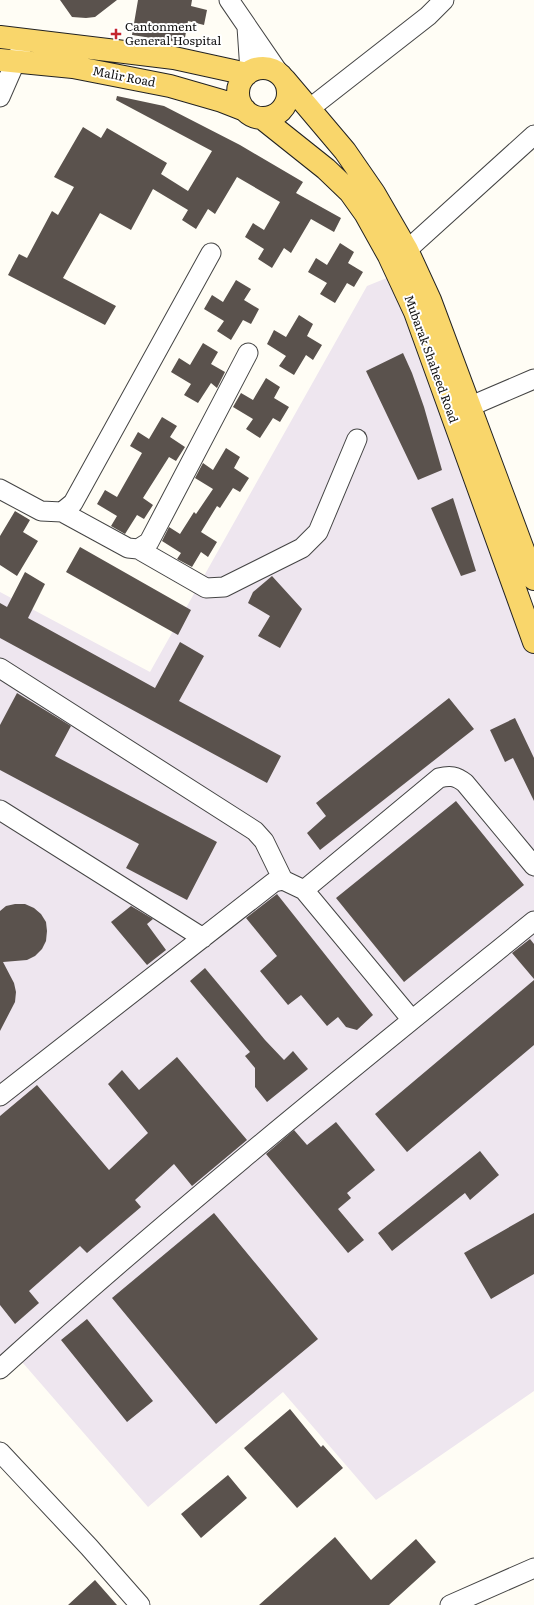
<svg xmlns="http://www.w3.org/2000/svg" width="534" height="1605" font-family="Literata,serif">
<rect width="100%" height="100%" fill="#fffdf5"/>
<path fill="#eee6ef" d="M 404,271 L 534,613 L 534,1391 L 376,1500 L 283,1392 L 148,1507 L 16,1355 L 0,1369 L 0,592 L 150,672 L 367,286 Z"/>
<path fill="#5a524d" d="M 60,0 L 117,0 L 95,17 L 86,18 L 72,17 Z
M 138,0 L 192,0 L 191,6 L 207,10 L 204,25 L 188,21 L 184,43 L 132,35 Z
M 117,96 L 164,106 L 240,145 L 303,182 L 296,193 L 341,218 L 334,232 L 311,219 L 291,253 L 284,248 L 272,268 L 258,259 L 264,249 L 245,237 L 253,223 L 264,230 L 280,202 L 237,177 L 215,214 L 208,209 L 196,229 L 182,220 L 188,210 L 153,189 L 131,230 L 100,213 L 63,278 L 116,306 L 105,325 L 8,275 L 19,254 L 27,258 L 52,211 L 58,215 L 74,187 L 54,177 L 83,127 L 101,138 L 107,128 L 167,163 L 161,174 L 188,191 L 212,151 L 116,100 Z
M 340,243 L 354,252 L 348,263 L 363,272 L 354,287 L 347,283 L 335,303 L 320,294 L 327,283 L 308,272 L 316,258 L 327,265 Z
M 236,280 L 251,289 L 244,300 L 259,309 L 251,324 L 243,320 L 231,340 L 217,331 L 224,321 L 204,309 L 212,295 L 223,302 Z
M 299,315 L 313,324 L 307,336 L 322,345 L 313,360 L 306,355 L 294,375 L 279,366 L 286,356 L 267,344 L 274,330 L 286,337 Z
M 203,343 L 218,352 L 211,364 L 225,372 L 217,388 L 211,383 L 198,403 L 184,395 L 191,384 L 171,372 L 179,358 L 190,365 Z
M 403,353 L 412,373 L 424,407 L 442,470 L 418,480 L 366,371 Z
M 266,378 L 280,387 L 274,398 L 289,407 L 280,422 L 273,418 L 260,438 L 246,429 L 253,419 L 233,407 L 241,393 L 253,400 Z
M 162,417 L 177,426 L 170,437 L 185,447 L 176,461 L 169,457 L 143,498 L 153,505 L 144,519 L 137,515 L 125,534 L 111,526 L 117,516 L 97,504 L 105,490 L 117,497 L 142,453 L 130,446 L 138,432 L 149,439 Z
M 226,448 L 240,457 L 234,468 L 249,478 L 240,492 L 233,488 L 220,508 L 217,506 L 201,532 L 217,542 L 208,557 L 201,552 L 192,567 L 177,559 L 181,553 L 162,541 L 169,527 L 180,534 L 194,512 L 196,514 L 213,489 L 195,478 L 203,463 L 213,470 Z
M 453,498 L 476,571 L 461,576 L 431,508 Z
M 15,511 L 30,520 L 23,532 L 38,541 L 17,576 L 0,565 L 0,536 Z
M 80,547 L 191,610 L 178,635 L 66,572 Z
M 25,572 L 45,584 L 28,618 L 155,688 L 180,642 L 204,656 L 179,701 L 281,756 L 267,783 L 0,638 L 0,603 L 7,607 Z
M 272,576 L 302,609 L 280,648 L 258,636 L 270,616 L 248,603 L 253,592 Z
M 17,693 L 71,726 L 55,756 L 217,842 L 187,900 L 126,868 L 139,844 L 0,770 L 0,725 Z
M 449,698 L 474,729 L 320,850 L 307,833 L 326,816 L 316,803 Z
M 515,718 L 534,758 L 534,801 L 513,758 L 505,762 L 490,730 Z
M 456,801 L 524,885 L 404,982 L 336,898 Z
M 277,894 L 373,1015 L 357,1030 L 346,1027 L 338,1017 L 327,1026 L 301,995 L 288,1005 L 260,971 L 277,956 L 246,918 Z
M 15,904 L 25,904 L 34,908 L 41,914 L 46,922 L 47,931 L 46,941 L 42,949 L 35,956 L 27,960 L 3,962 L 14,983 L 16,992 L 15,1002 L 0,1031 L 0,911 L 6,906 Z
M 131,906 L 153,919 L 147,924 L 166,950 L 147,965 L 111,922 Z
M 530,939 L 534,944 L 534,979 L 512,953 Z
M 205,968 L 265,1040 L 284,1060 L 293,1051 L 308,1069 L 267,1102 L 255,1087 L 255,1068 L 245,1056 L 250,1052 L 190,981 Z
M 534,980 L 534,1045 L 407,1152 L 375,1114 Z
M 177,1057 L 247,1140 L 192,1186 L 174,1164 L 135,1200 L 141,1207 L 87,1253 L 80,1246 L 29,1291 L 39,1303 L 15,1324 L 0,1305 L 0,1116 L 37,1085 L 109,1170 L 148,1133 L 108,1084 L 122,1070 L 139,1090 Z
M 336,1122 L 375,1170 L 347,1193 L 351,1198 L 338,1209 L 364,1240 L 348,1253 L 266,1154 L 294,1130 L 307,1145 Z
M 480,1151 L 499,1175 L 470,1200 L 465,1193 L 392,1251 L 378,1233 Z
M 214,1213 L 318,1339 L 216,1424 L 112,1298 Z
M 534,1213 L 534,1274 L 491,1299 L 464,1253 Z
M 87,1319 L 153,1401 L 127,1422 L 61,1340 Z
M 290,1409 L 321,1447 L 323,1445 L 343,1468 L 297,1508 L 244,1448 Z
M 228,1475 L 247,1498 L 201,1538 L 181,1514 Z
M 335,1537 L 371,1580 L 416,1539 L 436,1562 L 389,1605 L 259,1605 Z
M 95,1580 L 117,1605 L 68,1605 Z"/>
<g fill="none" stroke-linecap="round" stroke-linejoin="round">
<g stroke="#444" stroke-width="21">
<path id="minor" d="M 229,0 L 279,73
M 247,27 L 250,71
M 0,97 L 21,49
M 309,109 L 428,16 L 444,0
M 407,250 L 534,135
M 471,406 L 534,379
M 0,489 L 41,511 L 62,512 L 73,503 L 211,253
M 62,512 L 128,548 L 138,549 L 149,542 L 248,353
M 138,549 L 206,588 L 224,587 L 302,548 L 318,532 L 357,439
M 0,668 L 255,831 L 264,841 L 283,880
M 0,810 L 203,938
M 304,890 L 439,778 C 450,775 456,776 465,783 L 534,866
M 0,1096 L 274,882 L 283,880 L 304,890 L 412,1020
M 0,1369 C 172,1213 354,1067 534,921
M 0,1452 L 89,1547 L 140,1605
M 450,1605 L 534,1568"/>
</g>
<g stroke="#222" stroke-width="24">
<path id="major" d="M 0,37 L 174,58 L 247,74
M 0,60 L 73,67 L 170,86 L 222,101 L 245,110
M238 93a25 25 0 1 1 50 0a25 25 0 1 1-50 0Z
M 285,80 L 345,151 L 374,193 L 407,250 L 430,300 L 534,579
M 262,118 L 326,169 L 350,192 L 365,213 L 389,256 L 415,312 L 534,642"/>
</g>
<use href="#minor" stroke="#fff" stroke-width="19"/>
<use href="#major" stroke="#f9d66b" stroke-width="22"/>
</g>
<path fill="#c4262e" stroke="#fff" stroke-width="1.5" d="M114 28h4v4h4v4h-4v4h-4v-4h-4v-4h4z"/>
<g text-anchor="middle" stroke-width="4" stroke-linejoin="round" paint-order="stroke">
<g font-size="12" fill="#111" stroke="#fff" text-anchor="start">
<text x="125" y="31">Cantonment<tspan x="125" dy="14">General Hospital</tspan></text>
</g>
<g font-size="12" fill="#111" stroke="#fff">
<text transform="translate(124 77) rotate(11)" y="4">Malir Road</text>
<text transform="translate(431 359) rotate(70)" y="4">Mubarak Shaheed Road</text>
</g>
</g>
</svg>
